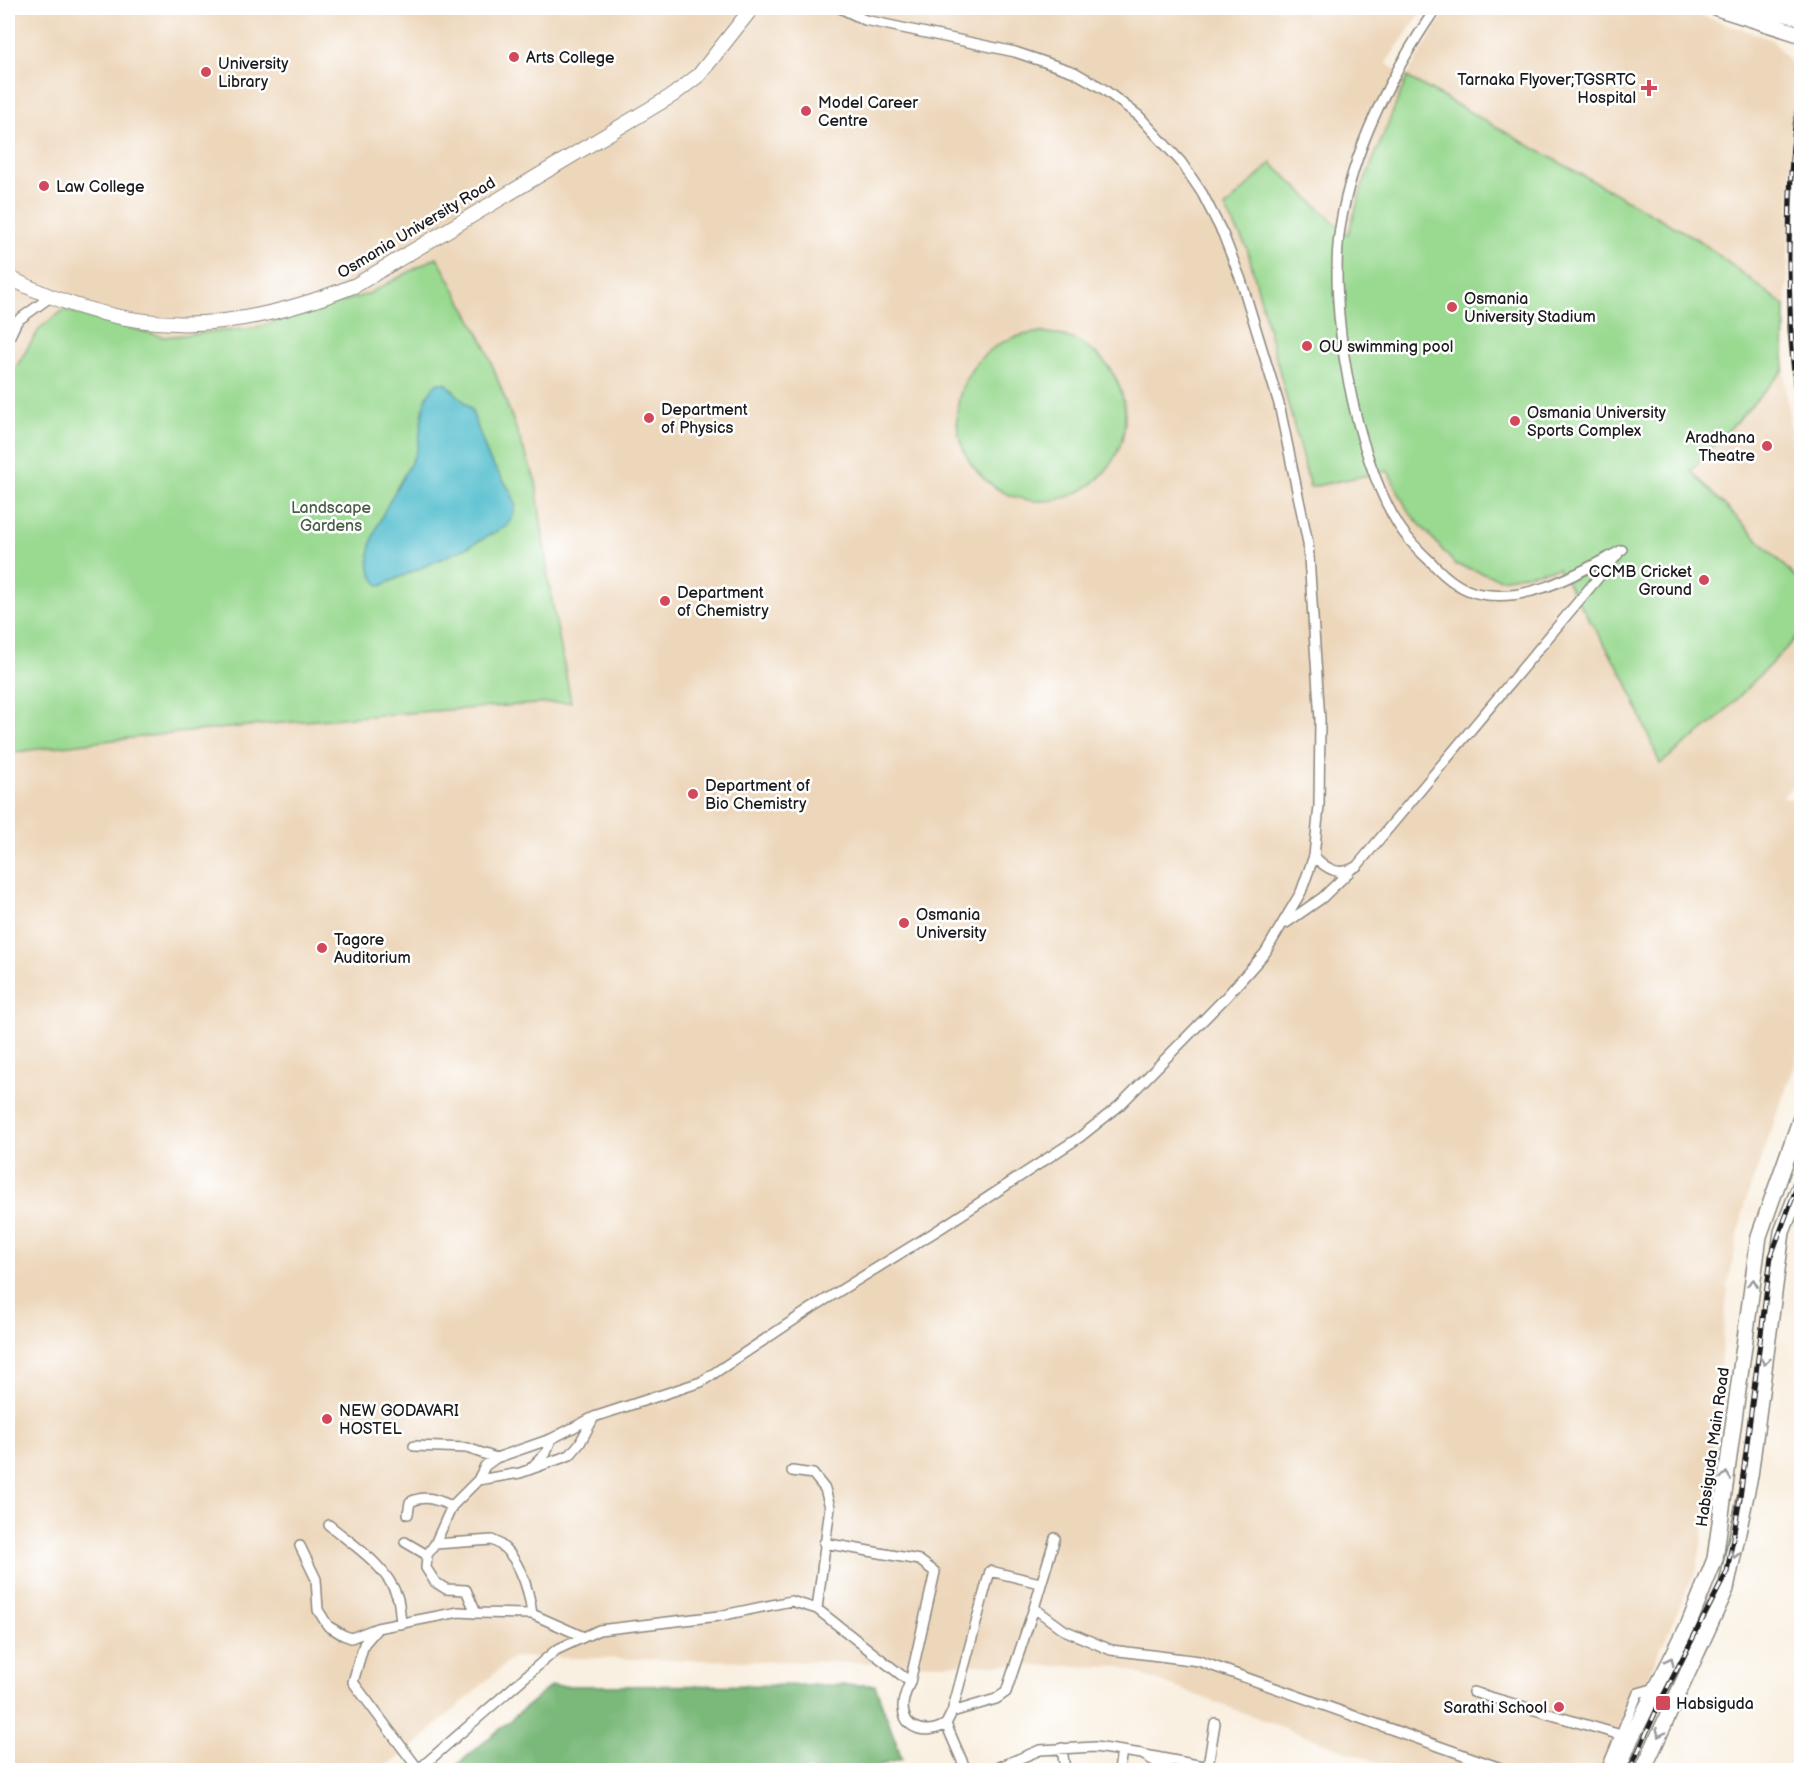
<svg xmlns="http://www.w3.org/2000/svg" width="1809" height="1778" font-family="'Balsamiq Sans',sans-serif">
<rect width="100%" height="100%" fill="#fff"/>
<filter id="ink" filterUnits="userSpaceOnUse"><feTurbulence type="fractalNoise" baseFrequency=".0167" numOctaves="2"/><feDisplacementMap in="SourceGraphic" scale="12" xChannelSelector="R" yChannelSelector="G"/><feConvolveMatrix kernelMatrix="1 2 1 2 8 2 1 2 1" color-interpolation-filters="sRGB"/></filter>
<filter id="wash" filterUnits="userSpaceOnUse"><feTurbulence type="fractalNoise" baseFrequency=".008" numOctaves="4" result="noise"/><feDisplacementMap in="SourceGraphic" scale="24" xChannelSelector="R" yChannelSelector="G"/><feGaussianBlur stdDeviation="1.35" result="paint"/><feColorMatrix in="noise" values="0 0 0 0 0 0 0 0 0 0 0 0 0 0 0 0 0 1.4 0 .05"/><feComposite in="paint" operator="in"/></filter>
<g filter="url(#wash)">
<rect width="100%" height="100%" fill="#f9f0e1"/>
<path fill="#edd7bb" d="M 8,8 L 1424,8 L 1386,63 L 1406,77 L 1447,8 L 1679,8 L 1771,39 L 1795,68 L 1784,370 L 1790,425 L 1802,484 L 1802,773 L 1782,798 L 1801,799 L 1801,1048 L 1745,1202 L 1728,1285 L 1707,1508 L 1697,1569 L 1605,1770 L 1397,1770 L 1121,1667 L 513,1657 L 407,1752 L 379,1770 L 8,1770 Z"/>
<path fill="#99d990" stroke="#5a7a56" stroke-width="1.5" d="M 1407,77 L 1700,241 L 1785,306 L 1784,370 L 1691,471 L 1801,583 L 1801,633 L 1714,722 L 1660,764 L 1625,678 L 1558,568 L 1501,579 L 1455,564 L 1408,511 L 1388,471 L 1310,487 L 1247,248 L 1225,208 L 1271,163 L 1348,235 L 1363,185 Z
M 437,257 L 484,343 L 536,482 L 549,585 L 571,702 C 382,713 195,728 8,753 L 8,386 L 13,372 L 40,328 L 64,310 L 164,337 L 254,328 L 368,294 Z
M957 417a84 84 0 1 1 168 0a84 84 0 1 1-168 0Z"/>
<path fill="#7ab97a" stroke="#4b6a4b" stroke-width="1.5" d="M 875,1685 L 902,1759 L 863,1770 L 451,1770 L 551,1686 Z"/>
<path fill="#51bdcd" stroke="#366c74" stroke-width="1.5" d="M 438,383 L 446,383 L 471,409 L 489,459 L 510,490 L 516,504 L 513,516 L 507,526 L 468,547 L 380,586 C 345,556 404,482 416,452 C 424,431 417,398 438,383 Z"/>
</g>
<g filter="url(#ink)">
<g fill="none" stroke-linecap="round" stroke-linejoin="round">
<g stroke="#8a867e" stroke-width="12">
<path id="minor" d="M 1436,8 C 1393,71 1354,146 1341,222 C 1326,303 1355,457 1399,526 C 1408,540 1420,552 1432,563 C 1445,577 1462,591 1481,594 C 1532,603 1579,572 1622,550
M 8,340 L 17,321 L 49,298
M 1314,856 C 1327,870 1340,877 1357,866 L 1618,554
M 1286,923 L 1322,898 L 1349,872
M 414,1446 L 467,1448 L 496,1458 L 551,1439 L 594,1417 L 701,1382 L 812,1308 L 938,1230 L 1080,1137 L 1119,1106 L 1226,997 L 1265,953 L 1301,892 L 1314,856 L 1319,806 L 1320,720 L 1308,543 L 1279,404 L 1241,280 L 1223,234 L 1202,193 L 1181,162 L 1139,116 L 1102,88 L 1074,72 L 1015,52 L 865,20 L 840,8
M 531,1468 L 546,1453 L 551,1439
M 792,1471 L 813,1474 L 825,1489 L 830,1507 L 817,1609
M 478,1480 L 485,1466 L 496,1458
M 408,1514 L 410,1502 C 425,1494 437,1500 452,1506
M 329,1525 C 353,1545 386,1565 397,1596 C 400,1604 400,1615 401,1624
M 1055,1538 L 1034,1608 L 1064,1630 L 1111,1650 L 1199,1661 L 1506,1770
M 405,1542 L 427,1555
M 824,1543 L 919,1560 L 935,1572 L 910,1682
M 435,1544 L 492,1540 C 518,1551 529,1589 532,1614 L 584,1637
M 300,1546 L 316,1579 L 318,1610 L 328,1626 L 343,1635 L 351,1638 L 377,1628 L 459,1612 L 476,1613 L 466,1590 L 446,1589 L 435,1582 L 426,1568 L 427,1555 L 435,1544 L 452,1506 L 478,1480 L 520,1473 L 570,1455 L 580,1443 L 594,1417
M 476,1613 L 532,1614
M 376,1630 L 364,1644 L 353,1682 L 419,1770
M 1473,1692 L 1621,1735
M 952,1712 L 996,1699 L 1006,1692 L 1034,1608
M 946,1724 L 952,1712 L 990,1571 L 1040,1583
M 1062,1748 L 1065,1770
M 1145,1755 L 1224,1770
M 1208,1766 L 1215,1723
M 418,1770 L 556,1650 L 599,1630 L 719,1616 L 791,1601 L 817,1609 L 910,1682 C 907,1689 903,1698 903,1706 C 903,1731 928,1735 946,1724 L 966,1770
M 992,1770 L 1040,1750 L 1095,1747 L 1142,1754 L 1170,1770
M 1119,1770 L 1122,1751
M 1606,1770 L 1638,1693 L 1656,1688"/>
</g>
<g stroke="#8a867e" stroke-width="16">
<path id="secondary" d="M 8,277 C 129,339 230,336 356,285 L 673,95 L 699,75 L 752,8"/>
</g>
<g stroke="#8a867e" stroke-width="18">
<path id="primary" d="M 1717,8 L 1802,35
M 1763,8 L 1802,18
M 1802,156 L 1796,328 L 1802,390
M 1618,1770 L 1631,1738 L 1688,1626 L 1715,1559 L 1759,1236 L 1802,1115
M 1643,1770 L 1726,1589 L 1750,1476 L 1782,1232 L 1802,1181"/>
</g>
<use href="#minor" stroke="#fff" stroke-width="9"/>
<use href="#secondary" stroke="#fff" stroke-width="14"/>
<use href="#primary" stroke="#fff" stroke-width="15"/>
<g stroke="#1c1c1c" stroke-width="5">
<path id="rail" d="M 1802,82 C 1790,143 1789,202 1789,264 C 1790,320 1792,376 1802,432
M 1630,1770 L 1660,1702 L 1727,1572 L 1740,1498 L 1771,1256 L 1802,1173"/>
</g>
<use href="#rail" stroke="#fff" stroke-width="3" stroke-dasharray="9" stroke-linecap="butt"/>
</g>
<defs><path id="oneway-chevron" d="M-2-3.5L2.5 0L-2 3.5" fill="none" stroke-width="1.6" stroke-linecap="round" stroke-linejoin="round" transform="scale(1.5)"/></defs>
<g stroke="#999">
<use href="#oneway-chevron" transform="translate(1753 1283) rotate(-82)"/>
<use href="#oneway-chevron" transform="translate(1765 1361) rotate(97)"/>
<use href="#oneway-chevron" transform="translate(1726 1476) rotate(-82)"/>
<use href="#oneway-chevron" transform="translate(1735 1554) rotate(101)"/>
<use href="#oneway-chevron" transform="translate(1670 1661) rotate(-63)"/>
<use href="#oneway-chevron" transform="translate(1660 1733) rotate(115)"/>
</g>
</g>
<g fill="#d1495b" stroke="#fff" stroke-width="2">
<circle cx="514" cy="57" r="6"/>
<circle cx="206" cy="72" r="6"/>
<path d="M1646 79h6v6h6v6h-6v6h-6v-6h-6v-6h6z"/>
<circle cx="806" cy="111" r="6"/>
<circle cx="44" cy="186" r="6"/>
<circle cx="1452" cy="307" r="6"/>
<circle cx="1307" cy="346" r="6"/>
<circle cx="649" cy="418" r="6"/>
<circle cx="1515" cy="421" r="6"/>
<circle cx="1767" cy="446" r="6"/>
<circle cx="1704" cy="580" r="6"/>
<circle cx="665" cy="601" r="6"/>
<circle cx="693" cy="794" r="6"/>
<circle cx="904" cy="923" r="6"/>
<circle cx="322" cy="948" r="6"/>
<circle cx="327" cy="1419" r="6"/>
<rect x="1655" y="1695" width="16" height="16" rx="3"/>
<circle cx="1559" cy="1707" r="6"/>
</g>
<g text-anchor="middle" stroke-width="5" stroke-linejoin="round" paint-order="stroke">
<g font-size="16" fill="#1c1c1c" stroke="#fff" text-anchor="start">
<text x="526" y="63">Arts College</text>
<text x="218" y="69">University<tspan x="218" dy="18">Library</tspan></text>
<text x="1636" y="85" text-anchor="end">Tarnaka Flyover;TGSRTC<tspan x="1636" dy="18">Hospital</tspan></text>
<text x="818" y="108">Model Career<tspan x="818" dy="18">Centre</tspan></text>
<text x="56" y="192">Law College</text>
<text x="1464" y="304">Osmania<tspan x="1464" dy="18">University Stadium</tspan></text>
<text x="1319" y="352">OU swimming pool</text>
<text x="661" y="415">Department<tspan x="661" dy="18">of Physics</tspan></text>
<text x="1527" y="418">Osmania University<tspan x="1527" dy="18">Sports Complex</tspan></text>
<text x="1755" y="443" text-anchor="end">Aradhana<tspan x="1755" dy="18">Theatre</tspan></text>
<text x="1692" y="577" text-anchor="end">CCMB Cricket<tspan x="1692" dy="18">Ground</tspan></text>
<text x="677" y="598">Department<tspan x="677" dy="18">of Chemistry</tspan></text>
<text x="705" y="791">Department of<tspan x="705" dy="18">Bio Chemistry</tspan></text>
<text x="916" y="920">Osmania<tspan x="916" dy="18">University</tspan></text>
<text x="334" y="945">Tagore<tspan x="334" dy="18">Auditorium</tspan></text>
<text x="339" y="1416">NEW GODAVARI<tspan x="339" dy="18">HOSTEL</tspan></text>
<text x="1676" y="1709">Habsiguda</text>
<text x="1547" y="1713" text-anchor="end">Sarathi School</text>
</g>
<g font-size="16" fill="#1c1c1c" stroke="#fff">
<text transform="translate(416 227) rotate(-31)" y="6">Osmania University Road</text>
<text transform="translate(1712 1447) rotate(-82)" y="6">Habsiguda Main Road</text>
</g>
<g font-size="16" fill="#485e45" stroke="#fff">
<text x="331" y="513">Landscape<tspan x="331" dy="18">Gardens</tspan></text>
</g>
</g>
<rect width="1809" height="1778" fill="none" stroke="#fff" stroke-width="30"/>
</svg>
